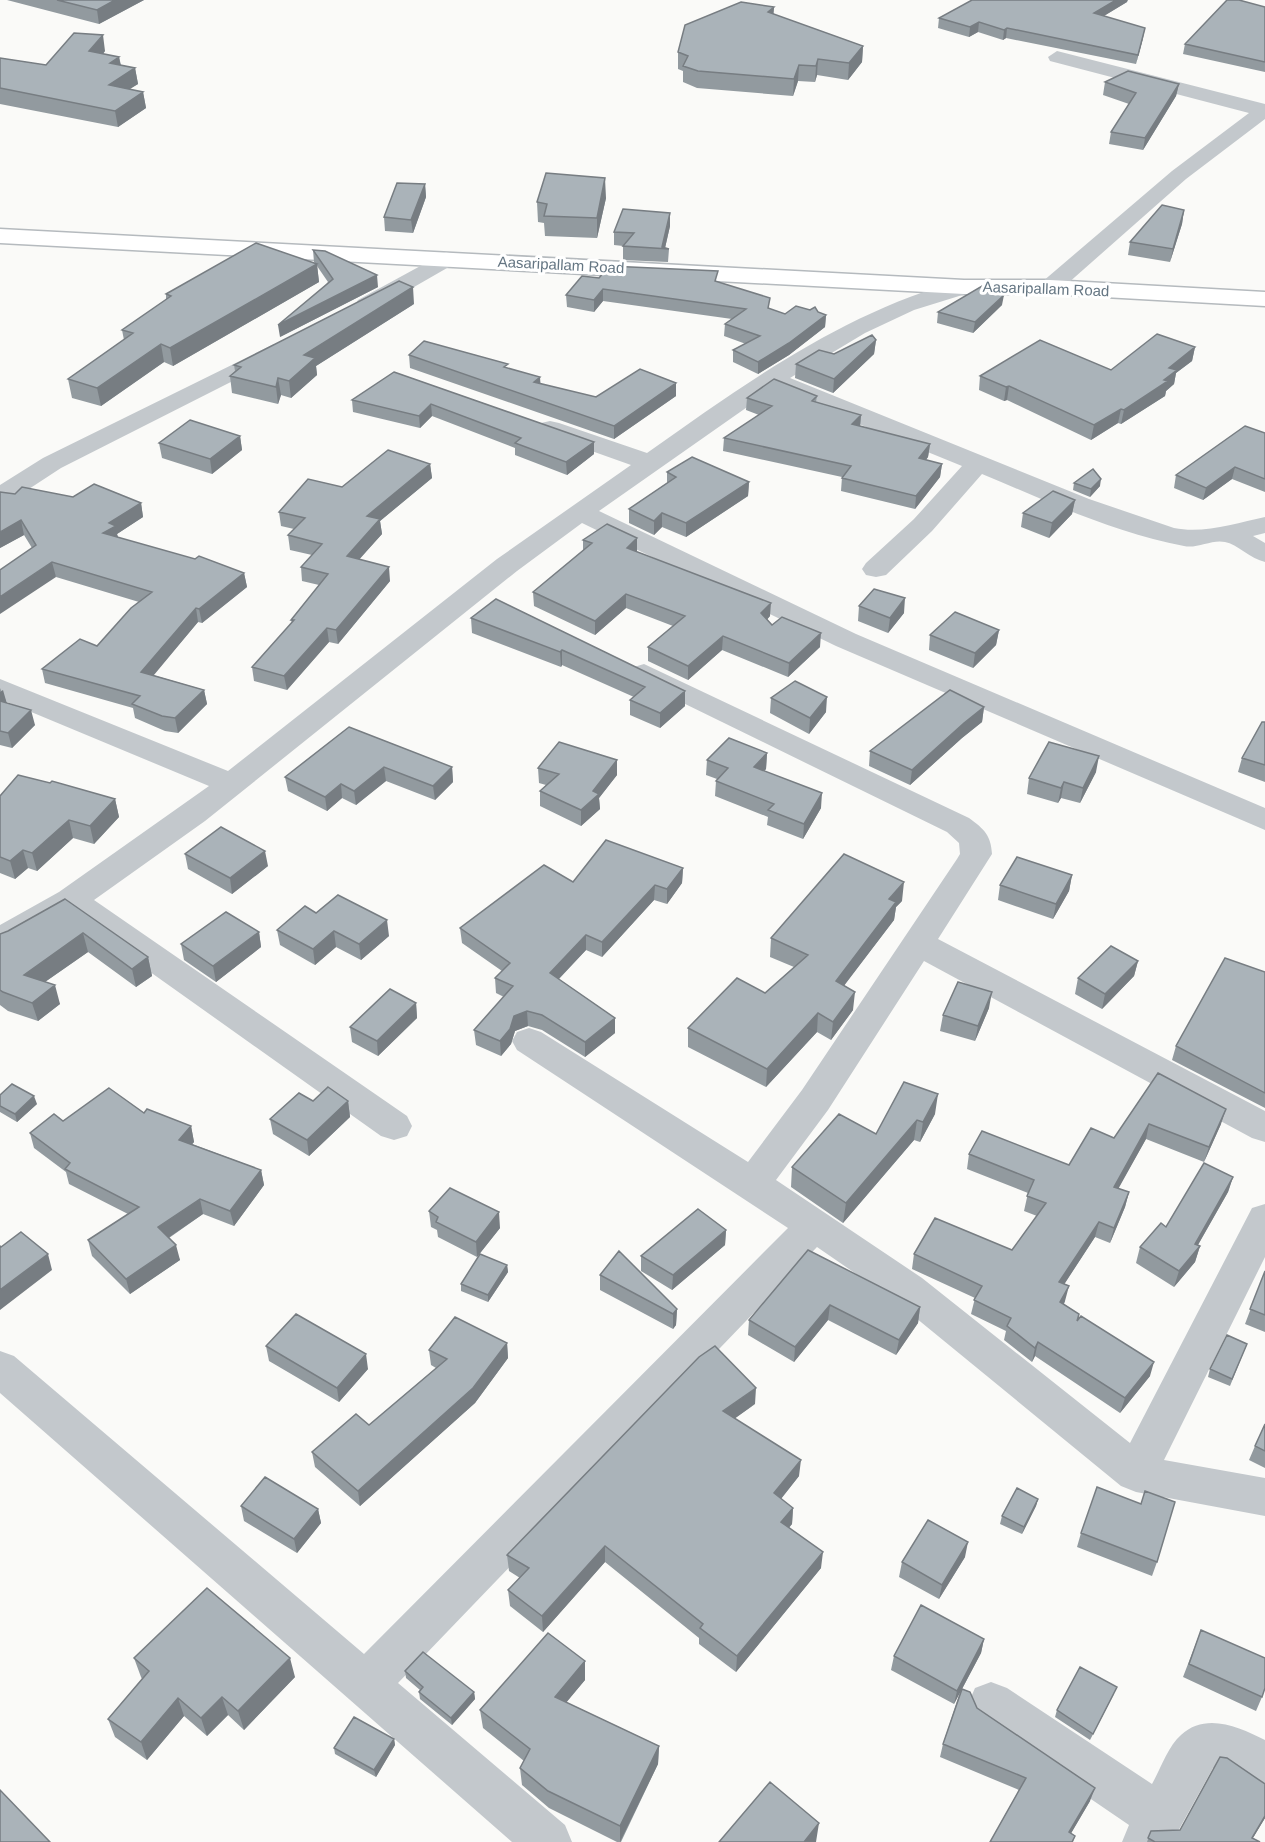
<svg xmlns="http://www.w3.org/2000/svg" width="1265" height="1842" font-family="Helvetica,sans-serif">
<rect width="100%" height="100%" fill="#fafaf8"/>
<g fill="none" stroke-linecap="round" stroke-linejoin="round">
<g stroke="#b5babe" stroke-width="3">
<path id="major" d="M 0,229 L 964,280 L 1050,280 L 1265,292 L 1265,306 L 1050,294 L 964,294 L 0,243 Z"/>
</g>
<path fill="#c3c8cc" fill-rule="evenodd" d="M 1057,51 L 1265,104 L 1265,119 L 1186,179 L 1058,292 L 1042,292 L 1039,287 L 1042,282 L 1172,171 L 1249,113 L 1050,61 L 1048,57 Z
M 446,252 L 454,254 L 457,259 L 454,264 L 374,310 L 358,310 L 355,305 L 358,300 Z
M 964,280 L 972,282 L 975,287 L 972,292 L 914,310 L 865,333 L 790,378 L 1089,499 L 1174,528 C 1204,534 1236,523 1265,517 L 1265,533 L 1253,536 L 1265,543 L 1265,562 C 1251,559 1237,544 1225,542 C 1212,539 1197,549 1184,546 C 1114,533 1047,501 982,474 L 932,531 L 886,575 L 876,577 L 866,575 L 862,569 L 866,563 L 914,519 L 962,466 L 773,389 L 599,511 L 856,634 L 1265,808 L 1265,830 L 836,646 L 582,523 L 517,571 L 205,821 L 94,900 L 407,1116 L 412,1126 L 407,1136 L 394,1140 L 381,1136 L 70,915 L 12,948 L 0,952 L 0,925 L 59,892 L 209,786 L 0,699 L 0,679 L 228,771 L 497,559 L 631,465 L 541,433 L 538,428 L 541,423 L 550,421 L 559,423 L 647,453 C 745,384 846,310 964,280 Z
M 274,344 L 282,346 L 286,351 L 282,356 L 61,468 L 9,502 L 0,504 L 0,485 L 43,458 Z
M 644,664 L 969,818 C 984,829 991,835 992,854 L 938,939 L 1265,1111 L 1265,1142 L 1252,1138 L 924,961 L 828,1110 L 776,1180 L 922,1278 L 1130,1443 L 1252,1208 L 1265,1204 L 1265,1257 L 1164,1460 L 1265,1478 L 1265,1516 L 1136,1492 L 1121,1486 L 894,1300 L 817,1247 L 398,1683 L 565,1825 L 572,1842 L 512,1842 L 0,1393 L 0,1351 L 14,1356 L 364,1654 L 788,1228 L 517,1050 L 512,1041 L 517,1032 L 529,1028 L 541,1032 L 748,1162 L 802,1090 L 957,859 L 960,854 L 959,843 L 947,832 L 634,679 L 630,673 L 634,667 Z
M 991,1682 L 1007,1688 L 1152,1784 C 1160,1770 1168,1746 1181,1735 C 1206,1712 1239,1727 1265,1740 L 1265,1788 L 1227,1770 L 1213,1768 L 1172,1842 L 1122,1842 L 1129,1825 L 975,1720 L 968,1704 L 975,1688 Z"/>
<use href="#major" fill="#fff" fill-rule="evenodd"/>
</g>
<path fill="#929a9f" d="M 7,0 L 144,0 L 99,24 Z
M 1127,2 L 1104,16 L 1143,38 L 1136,64 L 1006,38 L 1003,40 L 978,32 L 969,37 L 938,28 L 939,18 Z
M 774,7 L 773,14 L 863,46 L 862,62 L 848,80 L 817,75 L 815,82 L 798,81 L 793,96 L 697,88 L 683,82 L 683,71 L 678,69 L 678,52 Z
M 1265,7 L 1265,72 L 1183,54 L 1185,44 Z
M 105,51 L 103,54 L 119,57 L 121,65 L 135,68 L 138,84 L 129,89 L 143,92 L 146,108 L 118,127 L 0,104 L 0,58 L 46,65 Z
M 1105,82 L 1179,84 L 1176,96 L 1143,150 L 1109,144 L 1111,132 L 1129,104 L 1103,95 Z
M 425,184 L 426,197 L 413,233 L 385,231 L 384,217 Z
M 606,198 L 597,238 L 545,236 L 544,223 L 538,222 L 537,202 Z
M 1184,210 L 1182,224 L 1170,262 L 1128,255 L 1130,242 Z
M 670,226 L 665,248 L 669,249 L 668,262 L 623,260 L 623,246 L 614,245 L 614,232 Z
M 313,250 L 378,287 L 280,337 L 328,282 L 317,266 L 319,282 L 173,366 L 164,362 L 101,406 L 72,398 L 68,379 L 124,340 L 122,330 L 166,300 L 166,294 L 315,263 L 314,262 Z
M 599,278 L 717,282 L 770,309 L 785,314 L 818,312 L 826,315 L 825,327 L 789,355 L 758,374 L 733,362 L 733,350 L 746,344 L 724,336 L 725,324 L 732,319 L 603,301 L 594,312 L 567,307 L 566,295 Z
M 414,304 L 316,366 L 317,375 L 291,398 L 281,395 L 278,404 L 232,393 L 230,376 L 235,371 L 234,365 Z
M 1002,305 L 973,333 L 937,323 L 938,312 Z
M 876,340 L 874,354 L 833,393 L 795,378 L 796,364 L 834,354 Z
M 1195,347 L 1192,361 L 1176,373 L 1174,384 L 1166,391 L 1165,396 L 1121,424 L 1118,423 L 1091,440 L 1007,400 L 1004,401 L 979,390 L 980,376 L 1111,370 Z
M 409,355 L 508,368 L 540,384 L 596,397 L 676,383 L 676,396 L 614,439 L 410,368 Z
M 394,372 L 594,442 L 594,454 L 567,475 L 515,455 L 515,448 L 432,416 L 420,428 L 353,412 L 352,400 Z
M 817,396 L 816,402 L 861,415 L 860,426 L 930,444 L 928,457 L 926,460 L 942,464 L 940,477 L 915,509 L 841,491 L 842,477 L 723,451 L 724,438 L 759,415 L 746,410 L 747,398 Z
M 1265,433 L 1265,492 L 1232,479 L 1203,500 L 1174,488 L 1176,475 Z
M 240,436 L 242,450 L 212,474 L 162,458 L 159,443 Z
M 430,464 L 432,478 L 380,521 L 382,534 L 359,559 L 390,581 L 338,644 L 329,642 L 287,690 L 254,681 L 252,667 L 292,623 L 291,620 L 319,585 L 302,581 L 301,567 L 312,555 L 290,550 L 288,535 L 294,529 L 281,526 L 279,512 L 342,487 Z
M 667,472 L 749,482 L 748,496 L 686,537 L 662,527 L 654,535 L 629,523 L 629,509 L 667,483 Z
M 1074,483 L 1100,486 L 1090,497 L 1073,490 Z
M 15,494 L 73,497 L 141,503 L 143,517 L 117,534 L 118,538 L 244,573 L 247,587 L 202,623 L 198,622 L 153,675 L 204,690 L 207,704 L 178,733 L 165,731 L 135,718 L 133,708 L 45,683 L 42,669 L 97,646 L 139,602 L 56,577 L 32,548 L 24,535 L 0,548 Z
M 1075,500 L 1072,514 L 1049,538 L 1021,527 L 1023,513 Z
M 583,540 L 637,552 L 770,616 L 767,619 L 772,625 L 820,647 L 788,677 L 722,650 L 688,680 L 648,661 L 648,647 L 673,626 L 626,608 L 595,635 L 534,606 L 533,592 L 583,551 Z
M 859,606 L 904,613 L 888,633 L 858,621 Z
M 471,618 L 685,691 L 685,706 L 660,728 L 630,715 L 630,700 L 634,697 L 562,665 L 561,667 L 472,633 Z
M 999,630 L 996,645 L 973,668 L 929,650 L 930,635 Z
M 0,688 L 7,703 L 35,725 L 12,748 L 0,745 Z
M 771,698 L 826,712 L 809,734 L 770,713 Z
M 984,707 L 982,722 L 962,738 L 910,785 L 869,766 L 870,751 Z
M 1265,722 L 1265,782 L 1238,772 L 1242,758 Z
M 349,727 L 452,767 L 453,782 L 435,800 L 386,781 L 356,805 L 342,798 L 327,811 L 288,791 L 285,777 Z
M 767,753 L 766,769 L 764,771 L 821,808 L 803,839 L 767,825 L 768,817 L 715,796 L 716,781 L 717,779 L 706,775 L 707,760 Z
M 617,760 L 617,775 L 599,798 L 600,809 L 581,826 L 540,806 L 540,791 L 546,785 L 539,783 L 538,768 Z
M 1096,772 L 1080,803 L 1061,798 L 1058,803 L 1027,794 L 1029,778 Z
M 0,796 L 115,799 L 119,817 L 94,844 L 73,838 L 37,871 L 28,868 L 15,879 L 0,873 Z
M 185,854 L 268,866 L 232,894 L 188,869 Z
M 683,868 L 682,883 L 667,904 L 654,900 L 602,957 L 586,950 L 559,979 L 615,1018 L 615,1033 L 585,1057 L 542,1030 L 528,1026 L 515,1031 L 511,1044 L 501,1056 L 476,1045 L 474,1030 L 504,997 L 496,993 L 495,978 L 502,971 L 462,943 L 460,928 L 573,882 Z
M 1072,875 L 1069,891 L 1053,919 L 998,900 L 1000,885 Z
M 65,899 L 148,957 L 152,976 L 136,987 L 88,952 L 45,982 L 60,1004 L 38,1021 L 8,1011 L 0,1005 L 0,934 L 8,931 Z
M 902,901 L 896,907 L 894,920 L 844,985 L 853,1010 L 831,1040 L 817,1032 L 766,1087 L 688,1047 L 688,1028 L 765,993 L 794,967 L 770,957 L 771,938 Z
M 316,913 L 389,936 L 361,960 L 336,947 L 315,965 L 280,945 L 277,930 Z
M 259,932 L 261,947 L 216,982 L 184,960 L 181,944 Z
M 1138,961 L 1134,976 L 1102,1009 L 1075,994 L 1078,978 Z
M 1265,972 L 1265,1108 L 1172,1060 L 1176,1046 Z
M 416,1003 L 417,1018 L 378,1056 L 352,1042 L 350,1027 Z
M 989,1008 L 975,1041 L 940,1031 L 943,1015 Z
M 1158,1073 L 1221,1124 L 1204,1162 L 1146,1139 L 1118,1188 L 1129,1192 L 1125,1207 L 1110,1243 L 1095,1237 L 1064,1284 L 1065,1301 L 1064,1304 L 1079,1314 L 1078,1319 L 1150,1376 L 1120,1413 L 1035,1356 L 1032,1362 L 1004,1340 L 1006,1331 L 971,1314 L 975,1298 L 912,1269 L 914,1254 L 1012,1250 L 1037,1216 L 1024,1211 L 1028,1193 L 967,1169 L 969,1154 L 1069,1165 L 1114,1138 Z
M 0,1095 L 37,1104 L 17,1122 L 0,1112 Z
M 313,1101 L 348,1101 L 350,1117 L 309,1156 L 273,1134 L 270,1119 Z
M 144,1113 L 191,1126 L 194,1142 L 192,1144 L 261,1170 L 264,1185 L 234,1226 L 203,1214 L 169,1238 L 180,1260 L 130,1294 L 92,1256 L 88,1240 L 128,1214 L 69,1184 L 66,1172 L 34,1148 L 30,1133 L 63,1121 Z
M 935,1114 L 920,1142 L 914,1140 L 843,1223 L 791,1187 L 792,1167 L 876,1134 Z
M 1233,1177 L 1228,1192 L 1198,1245 L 1200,1246 L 1195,1262 L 1174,1287 L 1136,1263 L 1140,1247 Z
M 429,1211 L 500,1228 L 477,1257 L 438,1237 L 437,1230 L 431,1227 Z
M 726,1230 L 725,1245 L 672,1290 L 641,1271 L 641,1256 Z
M 808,1250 L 920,1307 L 918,1323 L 896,1355 L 828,1320 L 794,1362 L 748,1335 L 749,1320 Z
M 507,1265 L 508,1272 L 488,1302 L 461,1291 L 461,1284 Z
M 1265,1271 L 1265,1332 L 1245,1324 Z
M 600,1275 L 677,1309 L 676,1325 L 673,1329 L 600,1290 Z
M 507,1343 L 508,1358 L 475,1403 L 360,1506 L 315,1467 L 312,1452 L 369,1425 L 436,1368 L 431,1365 L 429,1350 Z
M 1247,1344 L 1230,1386 L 1208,1377 L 1210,1369 Z
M 266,1346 L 368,1369 L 339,1402 L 269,1361 Z
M 755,1404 L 735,1418 L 799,1476 L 781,1499 L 793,1508 L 792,1524 L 789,1528 L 821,1568 L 736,1672 L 699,1644 L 699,1638 L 605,1562 L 543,1632 L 510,1606 L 508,1590 L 520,1578 L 509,1571 L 507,1555 Z
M 1265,1424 L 1265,1468 L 1249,1460 L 1255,1446 Z
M 1038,1499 L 1036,1506 L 1022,1534 L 1000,1524 L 1002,1516 Z
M 241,1506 L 318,1509 L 321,1523 L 297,1553 L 244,1521 Z
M 1081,1533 L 1157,1562 L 1152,1576 L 1077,1547 Z
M 965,1557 L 939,1599 L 899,1577 L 902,1562 Z
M 1201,1630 L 1262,1697 L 1256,1711 L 1183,1677 Z
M 984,1639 L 981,1653 L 962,1689 L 977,1708 L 1090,1801 L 1071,1833 L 1075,1836 L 1073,1842 L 990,1842 L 1019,1790 L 940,1757 L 943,1744 L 960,1692 L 954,1704 L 891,1670 L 894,1656 Z
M 134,1658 L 295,1677 L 244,1730 L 228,1715 L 207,1736 L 184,1716 L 147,1760 L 115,1737 L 108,1719 L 142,1679 L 141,1677 Z
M 585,1661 L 585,1680 L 566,1702 L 659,1746 L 658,1764 L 621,1842 L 617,1842 L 549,1808 L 522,1785 L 520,1768 L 524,1761 L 483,1728 L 480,1710 Z
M 405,1671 L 474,1692 L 475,1699 L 452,1725 L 420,1699 L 419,1692 L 420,1690 L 406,1678 Z
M 1114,1694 L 1090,1740 L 1055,1717 L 1057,1710 Z
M 394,1739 L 395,1745 L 376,1777 L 335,1754 L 334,1748 Z
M 1265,1818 L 1253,1838 L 1260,1842 L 1147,1842 L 1151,1831 L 1180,1830 Z"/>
<path fill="#777d82" d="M 115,0 L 144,0 L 99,24 L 97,10 Z
M 1116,0 L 1128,0 L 1127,2 L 1092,23 L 1094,13 Z
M 774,7 L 773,22 L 768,12 Z
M 979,22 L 978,32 L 969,37 L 970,27 Z
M 1007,28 L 1006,38 L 1003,40 L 1004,30 Z
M 1145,28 L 1143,38 L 1136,64 L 1138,55 Z
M 103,35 L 105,51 L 92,67 L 89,51 Z
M 863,46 L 862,62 L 848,80 L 849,63 Z
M 119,57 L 122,73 L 110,63 Z
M 818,59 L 817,75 L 815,82 L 816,66 Z
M 799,65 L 798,81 L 793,96 L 794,79 Z
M 135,68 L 138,84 L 111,101 L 109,85 Z
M 1179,84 L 1176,96 L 1143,150 L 1145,138 Z
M 143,92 L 146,108 L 118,127 L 115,111 Z
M 605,178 L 606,198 L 597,238 L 597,218 Z
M 425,184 L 426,197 L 413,233 L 411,220 Z
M 1184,210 L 1182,224 L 1170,262 L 1173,249 Z
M 670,213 L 670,226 L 665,248 L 662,248 Z
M 317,264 L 319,282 L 173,366 L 170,348 Z
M 377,275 L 378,287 L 280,337 L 278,325 Z
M 413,287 L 414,304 L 316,366 L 317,375 L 291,398 L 289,381 L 304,355 Z
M 603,289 L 603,301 L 594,312 L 594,300 Z
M 1004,295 L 1002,305 L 973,333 L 975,322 Z
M 826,315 L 825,327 L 789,355 L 758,374 L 758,362 Z
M 876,340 L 874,354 L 833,393 L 834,379 Z
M 161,344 L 164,362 L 101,406 L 97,388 Z
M 1195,347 L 1192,361 L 1176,373 L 1174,384 L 1166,391 L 1165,396 L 1121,424 L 1124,410 L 1169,368 Z
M 540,377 L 541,391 L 534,382 Z
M 278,378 L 281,395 L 278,404 L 276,387 Z
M 676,383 L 676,396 L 614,439 L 614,426 Z
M 1009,386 L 1007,400 L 1004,401 L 1006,387 Z
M 431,404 L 432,416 L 420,428 L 419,416 Z
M 1121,409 L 1118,423 L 1091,440 L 1094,425 Z
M 861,415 L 860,427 L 852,424 Z
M 240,436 L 242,450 L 212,474 L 210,459 Z
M 594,442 L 594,454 L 567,475 L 566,462 Z
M 930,444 L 928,457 L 917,471 L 919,458 Z
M 430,464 L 432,478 L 380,521 L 382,534 L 349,571 L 347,556 L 367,516 Z
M 942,464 L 940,477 L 915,509 L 916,496 Z
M 1235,467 L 1232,479 L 1203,500 L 1206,488 Z
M 1101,479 L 1100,486 L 1090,497 L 1091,489 Z
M 749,482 L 748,496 L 686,537 L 686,523 Z
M 1075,500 L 1072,514 L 1049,538 L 1052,523 Z
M 141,503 L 143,517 L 117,534 L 119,540 L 103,533 L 109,523 Z
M 662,513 L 662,527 L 654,535 L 654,521 Z
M 21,520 L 24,535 L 0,548 L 0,532 Z
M 637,538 L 637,552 L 627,548 Z
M 52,562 L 56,577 L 0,614 L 0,597 Z
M 389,567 L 390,581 L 338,644 L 336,630 Z
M 244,573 L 247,587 L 202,623 L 199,609 Z
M 626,594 L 626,608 L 595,635 L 595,621 Z
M 905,598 L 904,613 L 888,633 L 890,618 Z
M 771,603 L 770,616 L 761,627 L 761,613 Z
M 196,608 L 198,622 L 144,687 L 141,672 Z
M 327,628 L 329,642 L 287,690 L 284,676 Z
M 999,630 L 996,645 L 973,668 L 975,653 Z
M 821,633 L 820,647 L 788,677 L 789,663 Z
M 723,636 L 722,650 L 688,680 L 688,666 Z
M 562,650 L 562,665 L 561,667 L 560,652 Z
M 3,690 L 7,704 L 0,709 L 0,692 Z
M 204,690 L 207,704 L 178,733 L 175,718 Z
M 685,691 L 685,706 L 660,728 L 660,713 Z
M 827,697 L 826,712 L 809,734 L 810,718 Z
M 984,707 L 982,722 L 962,738 L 910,785 L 912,770 L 964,723 Z
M 31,710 L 35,725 L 12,748 L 8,733 Z
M 767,753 L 766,769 L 753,782 L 754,767 Z
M 1099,756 L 1096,772 L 1080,803 L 1083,788 Z
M 617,760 L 617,775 L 599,798 L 600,809 L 581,826 L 581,810 L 593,791 Z
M 384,767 L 386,781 L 356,805 L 354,791 Z
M 452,767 L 453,782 L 435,800 L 433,786 Z
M 1064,782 L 1061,798 L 1058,803 L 1061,788 Z
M 341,784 L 342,798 L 327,811 L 325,797 Z
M 822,793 L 821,808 L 803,839 L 804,824 Z
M 115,799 L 119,817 L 94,844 L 90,826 Z
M 69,820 L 73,838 L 37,871 L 32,853 Z
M 23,850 L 28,868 L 15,879 L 10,861 Z
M 265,851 L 268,866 L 232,894 L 230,878 Z
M 683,868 L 682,883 L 667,904 L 667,889 Z
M 1072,875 L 1069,891 L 1053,919 L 1056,904 Z
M 904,882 L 902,901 L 896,907 L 894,920 L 834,999 L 836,981 L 889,899 Z
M 655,885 L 654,900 L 602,957 L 602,942 Z
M 387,920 L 389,936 L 361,960 L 359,944 Z
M 334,931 L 336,947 L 315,965 L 313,949 Z
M 259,932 L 261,947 L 216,982 L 213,966 Z
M 83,933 L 88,952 L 29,993 L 24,975 Z
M 586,935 L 586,950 L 550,988 L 550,973 Z
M 148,957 L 152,976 L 136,987 L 132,969 Z
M 1138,961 L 1134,976 L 1102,1009 L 1105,994 Z
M 55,985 L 60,1004 L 38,1021 L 32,1003 Z
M 855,992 L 853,1010 L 831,1040 L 833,1022 Z
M 992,992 L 989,1008 L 975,1041 L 978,1026 Z
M 416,1003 L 417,1018 L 378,1056 L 377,1041 Z
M 527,1011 L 528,1026 L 515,1031 L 511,1044 L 501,1056 L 500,1041 L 514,1016 Z
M 818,1013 L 817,1032 L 766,1087 L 767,1069 Z
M 615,1018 L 615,1033 L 585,1057 L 585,1042 Z
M 938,1094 L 935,1114 L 920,1142 L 923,1122 Z
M 34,1096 L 37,1104 L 17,1122 L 15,1114 Z
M 348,1101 L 350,1117 L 309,1156 L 307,1140 Z
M 1226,1109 L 1221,1124 L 1204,1162 L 1209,1147 Z
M 917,1120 L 914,1140 L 843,1223 L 846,1203 Z
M 1149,1124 L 1146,1139 L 1111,1202 L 1114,1187 Z
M 191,1126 L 194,1142 L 183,1155 L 179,1140 Z
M 261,1170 L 264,1185 L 234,1226 L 230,1211 Z
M 1233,1177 L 1228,1192 L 1191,1257 L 1200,1246 L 1195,1262 L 1174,1287 L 1179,1271 Z
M 1129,1192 L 1125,1207 L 1110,1243 L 1114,1228 Z
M 200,1199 L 203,1214 L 162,1242 L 158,1227 Z
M 499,1212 L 500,1228 L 477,1257 L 476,1242 Z
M 1099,1222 L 1095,1237 L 1056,1297 L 1059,1282 Z
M 726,1230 L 725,1245 L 672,1290 L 673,1275 Z
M 176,1245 L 180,1260 L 130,1294 L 126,1279 Z
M 48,1254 L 52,1270 L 0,1310 L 0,1290 Z
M 507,1265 L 508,1272 L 488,1302 L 488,1295 Z
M 1069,1286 L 1065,1301 L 1057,1317 L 1060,1302 Z
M 830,1305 L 828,1320 L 794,1362 L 795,1347 Z
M 920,1307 L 918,1323 L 896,1355 L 899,1340 Z
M 677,1309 L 676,1325 L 673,1329 L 673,1314 Z
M 1038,1342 L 1035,1356 L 1032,1362 L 1035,1348 Z
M 507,1343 L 508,1358 L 475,1403 L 360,1506 L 358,1491 Z
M 366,1354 L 368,1369 L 339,1402 L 337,1388 Z
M 1154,1362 L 1150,1376 L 1120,1413 L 1125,1398 Z
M 756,1388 L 755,1404 L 723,1427 L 723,1411 Z
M 801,1460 L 799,1476 L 772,1510 L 774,1493 Z
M 1038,1499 L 1036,1506 L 1022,1534 L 1024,1527 Z
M 793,1508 L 792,1524 L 779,1538 L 781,1522 Z
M 318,1509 L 321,1523 L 297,1553 L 294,1539 Z
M 968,1542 L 965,1557 L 939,1599 L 942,1585 Z
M 605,1546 L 605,1562 L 543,1632 L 542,1616 Z
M 823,1552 L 821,1568 L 736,1672 L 737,1656 Z
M 984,1639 L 981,1653 L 954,1704 L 957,1691 Z
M 290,1658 L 295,1677 L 244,1730 L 238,1711 Z
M 585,1661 L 585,1680 L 556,1715 L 555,1697 Z
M 474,1692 L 475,1699 L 452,1725 L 451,1718 Z
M 222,1697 L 228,1715 L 207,1736 L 201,1718 Z
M 178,1698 L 184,1716 L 147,1760 L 141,1742 Z
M 394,1739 L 395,1745 L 376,1777 L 374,1770 Z
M 659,1746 L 658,1764 L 620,1842 L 620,1826 Z
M 1095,1788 L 1090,1801 L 1066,1842 L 1069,1832 Z
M 1265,1816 L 1265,1818 L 1250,1842 Z
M 819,1823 L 816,1842 L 804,1842 Z"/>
<path fill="#aab3b9" stroke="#777d82" stroke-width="1.5" d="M 57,0 L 115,0 L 97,10 Z
M 972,0 L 1116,0 L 1094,13 L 1145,28 L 1138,55 L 1007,28 L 1004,30 L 979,22 L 970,27 L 939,18 Z
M 1227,0 L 1239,0 L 1265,7 L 1265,62 L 1185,44 Z
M 741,2 L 774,7 L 768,12 L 863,46 L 849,63 L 818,59 L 816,66 L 799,65 L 794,79 L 698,71 L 683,66 L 688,56 L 678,52 L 685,25 Z
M 74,33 L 103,35 L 89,51 L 119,57 L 110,63 L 135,68 L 109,85 L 143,92 L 115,111 L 0,88 L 0,58 L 46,65 Z
M 1128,71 L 1179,84 L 1145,138 L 1111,132 L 1136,93 L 1105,82 Z
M 546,173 L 605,178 L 597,218 L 544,216 L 547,204 L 537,202 Z
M 397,183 L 425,184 L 411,220 L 384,217 Z
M 1162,205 L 1184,210 L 1173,249 L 1130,242 Z
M 623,209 L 670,213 L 662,247 L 669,249 L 623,246 L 634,233 L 614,232 Z
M 256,243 L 317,264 L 170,348 L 161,344 L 97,388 L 68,379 L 133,333 L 122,330 L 171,296 L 166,294 Z
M 313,250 L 325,251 L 377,275 L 278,325 L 333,279 Z
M 609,266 L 718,271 L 715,281 L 770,298 L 768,308 L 785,314 L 796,306 L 810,310 L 815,307 L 818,312 L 826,315 L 789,343 L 758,362 L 733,350 L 760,336 L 725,324 L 746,309 L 603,289 L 594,300 L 566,295 L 582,276 L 599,278 Z
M 399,281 L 413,287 L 304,355 L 315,358 L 289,381 L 278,378 L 276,387 L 230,376 L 241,367 L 234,365 Z
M 982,286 L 1004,295 L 975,322 L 938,312 Z
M 1157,334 L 1195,347 L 1169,368 L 1177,370 L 1164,380 L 1168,381 L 1124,410 L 1121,409 L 1094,425 L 1009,386 L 1006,387 L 980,376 L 1040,340 L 1111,370 Z
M 872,335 L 876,340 L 834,379 L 796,364 L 819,350 L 834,354 Z
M 424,341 L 508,364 L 504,367 L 540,377 L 534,382 L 596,397 L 640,369 L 676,383 L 614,426 L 409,355 Z
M 394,372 L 594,442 L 566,462 L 515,443 L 521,438 L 431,404 L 419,416 L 352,400 Z
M 774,379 L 817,396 L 812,401 L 861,415 L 852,424 L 930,444 L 919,458 L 942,464 L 916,496 L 842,478 L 851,466 L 724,438 L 772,406 L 747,398 Z
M 190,420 L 240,436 L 210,459 L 159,443 Z
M 1245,426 L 1265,433 L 1265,479 L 1235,467 L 1206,488 L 1176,475 Z
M 388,450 L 430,464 L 367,516 L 380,519 L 347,556 L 389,567 L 336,630 L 327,628 L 284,676 L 252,667 L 294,620 L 291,620 L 328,574 L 301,567 L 322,544 L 288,535 L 305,518 L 279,512 L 308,479 L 342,487 Z
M 692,457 L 749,482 L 686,523 L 662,513 L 654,521 L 629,509 L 676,477 L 667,472 Z
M 1093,469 L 1101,479 L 1091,489 L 1074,483 Z
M 94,484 L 141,503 L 109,523 L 116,526 L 103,533 L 195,559 L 199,556 L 244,573 L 199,609 L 196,608 L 141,672 L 204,690 L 175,718 L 162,716 L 132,704 L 140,696 L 42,669 L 80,639 L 97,646 L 131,608 L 152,592 L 52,562 L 0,597 L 0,570 L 36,545 L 21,520 L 0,532 L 0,492 L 15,494 L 22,487 L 73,497 Z
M 1053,491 L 1075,500 L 1052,523 L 1023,513 Z
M 607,524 L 637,538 L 627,548 L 771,603 L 761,613 L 772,625 L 782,617 L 821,633 L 789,663 L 723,636 L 688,666 L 648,647 L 685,616 L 626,594 L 595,621 L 533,592 L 592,543 L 583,540 Z
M 874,589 L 905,598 L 890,618 L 859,606 Z
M 496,599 L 685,691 L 660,713 L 630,700 L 645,687 L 562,650 L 560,652 L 471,618 Z
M 955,612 L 999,630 L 975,653 L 930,635 Z
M 795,681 L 827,697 L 810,718 L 771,698 Z
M 950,690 L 984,707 L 964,723 L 912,770 L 870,751 Z
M 0,701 L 31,710 L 8,733 L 0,731 Z
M 1262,722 L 1265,722 L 1265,765 L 1242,758 Z
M 349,727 L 452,767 L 433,786 L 384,767 L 354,791 L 341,784 L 325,797 L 285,777 Z
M 729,738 L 767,753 L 754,767 L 822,793 L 804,824 L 768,810 L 774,804 L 716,781 L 728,768 L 707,760 Z
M 559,742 L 617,760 L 593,791 L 599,794 L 581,810 L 540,791 L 559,774 L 538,768 Z
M 1049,742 L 1099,756 L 1083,788 L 1064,782 L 1061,788 L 1029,778 Z
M 18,775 L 50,783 L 52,781 L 115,799 L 90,826 L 69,820 L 32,853 L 23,850 L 10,861 L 0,857 L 0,796 Z
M 221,827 L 265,851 L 230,878 L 185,854 Z
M 606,840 L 683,868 L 667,889 L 655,885 L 602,942 L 586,935 L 550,973 L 615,1018 L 585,1042 L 542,1015 L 527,1011 L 514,1016 L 510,1029 L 500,1041 L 474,1030 L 513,986 L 495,978 L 510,963 L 460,928 L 544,865 L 573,882 Z
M 844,854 L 904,882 L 889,899 L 896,902 L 836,981 L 855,992 L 833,1022 L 818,1013 L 767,1069 L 688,1028 L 737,978 L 765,993 L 808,955 L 771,938 Z
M 1017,857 L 1072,875 L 1056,904 L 1000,885 Z
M 338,895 L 387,920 L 359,944 L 334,931 L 313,949 L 277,930 L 305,906 L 316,913 Z
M 65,899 L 148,957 L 132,969 L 83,933 L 24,975 L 55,985 L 32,1003 L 3,992 L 0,990 L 0,934 L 8,931 Z
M 226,912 L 259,932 L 213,966 L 181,944 Z
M 1111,946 L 1138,961 L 1105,994 L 1078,978 Z
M 1225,958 L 1265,972 L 1265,1093 L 1176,1046 Z
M 958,982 L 992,992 L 978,1026 L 943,1015 Z
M 390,989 L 416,1003 L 377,1041 L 350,1027 Z
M 1158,1073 L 1226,1109 L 1209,1147 L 1149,1124 L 1114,1187 L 1129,1192 L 1114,1228 L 1099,1222 L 1059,1282 L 1069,1286 L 1060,1302 L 1079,1314 L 1077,1321 L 1081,1316 L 1154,1362 L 1125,1398 L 1038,1342 L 1035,1348 L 1007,1326 L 1011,1318 L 974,1300 L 982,1286 L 914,1254 L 935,1218 L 1012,1250 L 1046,1203 L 1027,1196 L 1034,1180 L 969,1154 L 982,1131 L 1069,1165 L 1091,1128 L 1114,1138 Z
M 904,1082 L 938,1094 L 923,1122 L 917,1120 L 846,1203 L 792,1167 L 839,1114 L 876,1134 Z
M 12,1084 L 34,1096 L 15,1114 L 0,1106 L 0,1095 Z
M 328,1087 L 348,1101 L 307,1140 L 270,1119 L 299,1093 L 313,1101 Z
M 109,1088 L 144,1113 L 147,1109 L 191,1126 L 179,1140 L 261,1170 L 230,1211 L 200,1199 L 158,1227 L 176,1245 L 126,1279 L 88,1240 L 139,1207 L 65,1169 L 70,1163 L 30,1133 L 54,1114 L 63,1121 Z
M 1204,1163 L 1233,1177 L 1195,1244 L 1200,1246 L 1179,1271 L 1140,1247 L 1161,1223 L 1166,1227 Z
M 450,1188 L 499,1212 L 476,1242 L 436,1222 L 438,1217 L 429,1211 Z
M 698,1209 L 726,1230 L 673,1275 L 641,1256 Z
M 21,1232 L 48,1254 L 0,1290 L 0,1246 L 1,1247 Z
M 808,1250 L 920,1307 L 899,1340 L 830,1305 L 795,1347 L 749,1320 Z
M 619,1251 L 677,1309 L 673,1314 L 600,1275 Z
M 480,1254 L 507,1265 L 488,1295 L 461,1284 Z
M 1265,1271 L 1265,1315 L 1250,1309 Z
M 296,1314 L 366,1354 L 337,1388 L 266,1346 Z
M 455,1317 L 507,1343 L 473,1388 L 358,1491 L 312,1452 L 356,1414 L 369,1425 L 447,1359 L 429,1350 Z
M 1227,1335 L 1247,1344 L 1232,1379 L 1210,1369 Z
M 715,1346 L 756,1388 L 723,1411 L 801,1460 L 774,1493 L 793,1508 L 781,1522 L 823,1552 L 737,1656 L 700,1628 L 703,1624 L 605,1546 L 542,1616 L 508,1590 L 529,1568 L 507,1555 L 699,1357 Z
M 1265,1424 L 1265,1451 L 1255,1446 Z
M 265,1477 L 318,1509 L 294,1539 L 241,1506 Z
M 1097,1487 L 1141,1504 L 1145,1491 L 1175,1502 L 1157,1562 L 1081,1533 Z
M 1017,1488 L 1038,1499 L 1024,1527 L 1002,1516 Z
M 928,1520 L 968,1542 L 942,1585 L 902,1562 Z
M 207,1588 L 290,1658 L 238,1711 L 222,1697 L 201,1718 L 178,1698 L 141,1742 L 108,1719 L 149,1671 L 134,1658 Z
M 921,1605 L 984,1639 L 957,1691 L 894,1656 Z
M 1201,1630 L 1265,1658 L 1265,1688 L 1262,1697 L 1189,1664 Z
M 548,1633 L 585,1661 L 555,1697 L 659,1746 L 620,1826 L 548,1791 L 520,1768 L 530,1749 L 480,1710 Z
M 423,1652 L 474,1692 L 451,1718 L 419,1692 L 423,1687 L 405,1671 Z
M 1080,1667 L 1117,1687 L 1093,1734 L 1057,1710 Z
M 962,1689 L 970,1692 L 977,1708 L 1095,1788 L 1069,1832 L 1075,1836 L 1072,1842 L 990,1842 L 1026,1778 L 943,1744 Z
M 354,1717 L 394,1739 L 374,1770 L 334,1748 Z
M 1220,1757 L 1227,1758 L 1265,1784 L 1265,1816 L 1252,1838 L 1260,1842 L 1155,1842 L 1148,1838 L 1151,1831 L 1180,1830 Z
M 770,1782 L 819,1823 L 804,1842 L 719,1842 Z
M 0,1790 L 50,1842 L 0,1842 Z"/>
<g text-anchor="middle" stroke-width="6" stroke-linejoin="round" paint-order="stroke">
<g font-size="15" fill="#657683" stroke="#fff">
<text transform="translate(561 265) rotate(3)" y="5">Aasaripallam Road</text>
<text transform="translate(1046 289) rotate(2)" y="5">Aasaripallam Road</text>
</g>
</g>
</svg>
